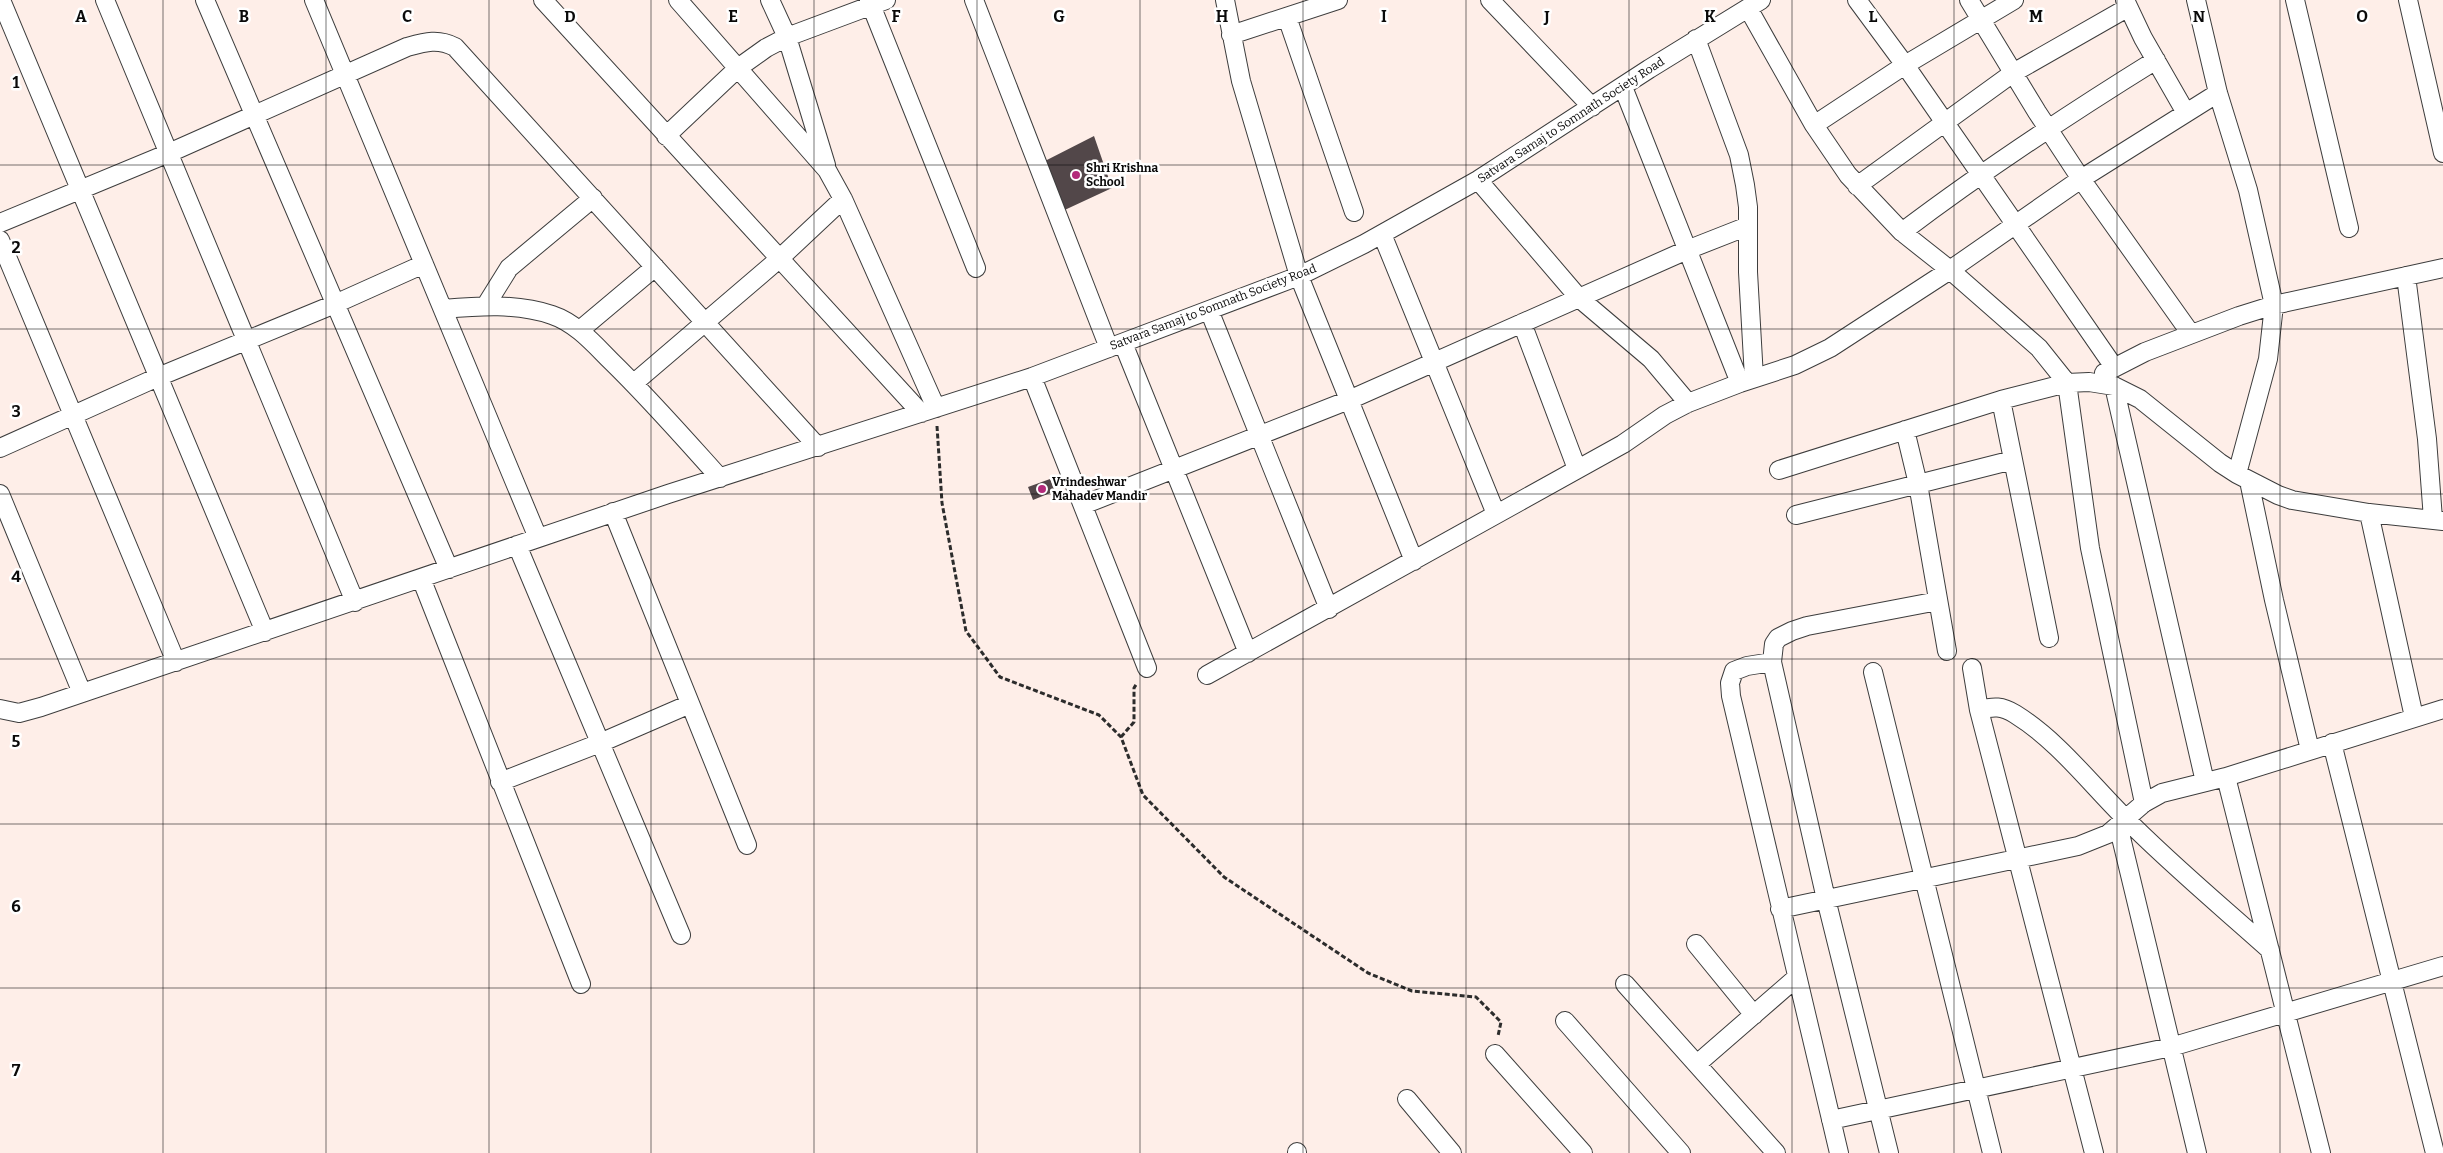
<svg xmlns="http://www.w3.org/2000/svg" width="2443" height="1153" font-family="Bitter,serif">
<rect width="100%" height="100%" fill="#feeee8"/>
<path fill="#524749" d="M 1094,136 L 1112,188 L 1056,214 L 1041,163 Z
M 1050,479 L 1055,491 L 1033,500 L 1028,487 Z"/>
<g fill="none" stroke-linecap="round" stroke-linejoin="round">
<g stroke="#3d3d3d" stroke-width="20">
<path id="street" d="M 1,0 L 265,632
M 105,0 L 355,602
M 205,0 L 449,569
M 314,0 L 538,538
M 543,0 L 921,413
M 678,0 L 827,170 L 843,199 L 936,408
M 770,0 L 787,37 L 826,165
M 869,0 L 976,268
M 974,0 L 1109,348
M 1225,0 L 1241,81 L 1299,276 L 1414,561
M 1490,0 L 1592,107
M 1857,0 L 1905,65 L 2114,367
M 1969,0 L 2037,112 L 2081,179 L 2191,334
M 2125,0 L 2143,38 L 2186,113
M 2196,0 L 2218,93 L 2248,190 L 2274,305 L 2268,359 L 2237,474
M 2295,0 L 2349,228
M 2408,0 L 2443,153
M 1748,8 L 1814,125 L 1848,175 L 1902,232 L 1950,270 L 2039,348 L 2067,383 L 2090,548 L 2144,803
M 1287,17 L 1354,212
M 1231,35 L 1338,0
M 1696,39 L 1739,155 L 1745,185 L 1748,207 L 1748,272 L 1754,378
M 1623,87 L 1740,383
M 1814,125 L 1905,65 L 2014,0
M 666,136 L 738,68 L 766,48 L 787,37 L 886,0
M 1478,180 L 1579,298 L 1651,359 L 1688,403
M 1857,186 L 2013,73 L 2127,8
M 0,223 L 169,153 L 407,47 C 425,42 438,38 455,47 L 818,447
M 1902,232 C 1984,170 2069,114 2156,60
M 1382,234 L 1496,514
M 0,240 L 176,662
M 2406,276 L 2427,439 L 2433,519
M 486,305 L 509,268 L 593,198
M 443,309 C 479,306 517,303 552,315 C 576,323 594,344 611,361 C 649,398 684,438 720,478
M 1209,310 L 1329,609
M 1522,323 L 1577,469
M 580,330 L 655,267
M 1123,343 L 1248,653
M 2104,373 L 2145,352 L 2239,316 L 2274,305 L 2443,268
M 1032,377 L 1147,668
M 634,383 L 779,259 L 843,199
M 2114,386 L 2205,782
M 2001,400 L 2049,638
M 1905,430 L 1918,484 L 1947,651
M 0,448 L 158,377 L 335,304 L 424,264
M 1779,470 L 2001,400 L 2067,383 L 2089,382 L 2114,386 L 2140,399 L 2220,463 L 2237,474 L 2278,495 L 2292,500 L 2369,513 L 2443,521
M 2249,481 L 2274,600 L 2310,750
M 0,494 L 82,693
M 1083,505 L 1349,400 L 1687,250 L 1748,226
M 613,512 L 747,845
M 2369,513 L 2414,717
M 1796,515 L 2013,460
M 517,545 L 681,935
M 421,578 L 581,984
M 1772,662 L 1747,666 L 1734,671 L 1730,683 L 1731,696 L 1839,1153
M 1972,668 L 1979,710 L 2094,1153
M 1873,672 L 1992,1153
M 1207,675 L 1623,444 L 1665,415 L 1688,403 L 1740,383 L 1795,365 L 1830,348 L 1950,270 L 2081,179 L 2218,93
M 0,709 L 19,713 L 41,707 L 668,494 L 1032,377 L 1299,276 L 1364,244 L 1478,180 L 1649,69 L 1761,0
M 1979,710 C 1994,706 2002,706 2015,714 C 2057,740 2089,782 2123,816 C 2169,863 2221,906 2270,950
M 2332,743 L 2435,1153
M 2226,777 L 2321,1153
M 500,782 L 600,743 L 690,704
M 2118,825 L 2197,1153
M 1780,909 L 2078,846 L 2108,834 L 2144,803 L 2162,793 L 2226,777 L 2443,709
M 1696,944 L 1754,1015
M 1625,984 L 1776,1153
M 1565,1021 L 1681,1153
M 1495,1054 L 1583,1153
M 1697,1064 L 1796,978
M 1407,1099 L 1452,1153
M 1831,1120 L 2171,1047 L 2443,966
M 1297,1152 L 1297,1153
M 1889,1153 L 1826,899 L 1772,662 L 1774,644 L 1778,638 L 1792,631 L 1807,626 L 1938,601"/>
</g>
<path stroke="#2c2c2c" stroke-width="3" stroke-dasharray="5 2.5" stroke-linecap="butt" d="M 937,426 L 942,503 L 966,631 L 1000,677 L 1099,715 L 1121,737 L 1143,795 L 1224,877 L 1368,973 L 1412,991 L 1476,997 L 1501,1022 L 1498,1036
M 1121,737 L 1134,722 L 1134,688 L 1137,683"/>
<use href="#street" stroke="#fff" stroke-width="18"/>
</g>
<path fill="none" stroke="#0a0a0a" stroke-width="1" stroke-opacity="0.55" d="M 163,0 L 163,1153M 326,0 L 326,1153M 489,0 L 489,1153M 651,0 L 651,1153M 814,0 L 814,1153M 977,0 L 977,1153M 1140,0 L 1140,1153M 1303,0 L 1303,1153M 1466,0 L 1466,1153M 1629,0 L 1629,1153M 1792,0 L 1792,1153M 1954,0 L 1954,1153M 2117,0 L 2117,1153M 2280,0 L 2280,1153M 0,165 L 2443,165M 0,329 L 2443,329M 0,494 L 2443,494M 0,659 L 2443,659M 0,824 L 2443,824M 0,988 L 2443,988"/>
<g fill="#b32a7a" stroke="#fff" stroke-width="2">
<circle cx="1076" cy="175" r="5"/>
<circle cx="1042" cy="489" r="5"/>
</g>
<g text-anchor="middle" stroke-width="5" stroke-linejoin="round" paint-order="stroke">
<g font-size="12" fill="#0a0a0a" stroke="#fff">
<text transform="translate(1571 120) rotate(-33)" y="4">Satvara Samaj to Somnath Society Road</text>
<text transform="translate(1213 307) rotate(-21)" y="4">Satvara Samaj to Somnath Society Road</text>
</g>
<g font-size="12" font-weight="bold" fill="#0a0a0a" stroke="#fff" text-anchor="start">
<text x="1086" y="172">Shri Krishna<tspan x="1086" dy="14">School</tspan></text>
<text x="1052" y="486">Vrindeshwar<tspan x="1052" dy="14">Mahadev Mandir</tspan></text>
</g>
</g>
<g font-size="16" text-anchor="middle" font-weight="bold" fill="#0a0a0a" stroke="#fff" stroke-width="5" stroke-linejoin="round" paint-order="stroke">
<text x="81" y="22">A</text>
<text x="244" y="22">B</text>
<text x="407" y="22">C</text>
<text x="570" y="22">D</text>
<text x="733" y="22">E</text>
<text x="896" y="22">F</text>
<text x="1059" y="22">G</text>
<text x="1222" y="22">H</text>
<text x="1384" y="22">I</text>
<text x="1547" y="22">J</text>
<text x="1710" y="22">K</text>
<text x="1873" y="22">L</text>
<text x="2036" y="22">M</text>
<text x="2199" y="22">N</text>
<text x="2362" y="22">O</text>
<text x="16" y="88">1</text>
<text x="16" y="253">2</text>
<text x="16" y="417">3</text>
<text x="16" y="582">4</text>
<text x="16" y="747">5</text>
<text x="16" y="912">6</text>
<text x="16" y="1076">7</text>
</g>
</svg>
